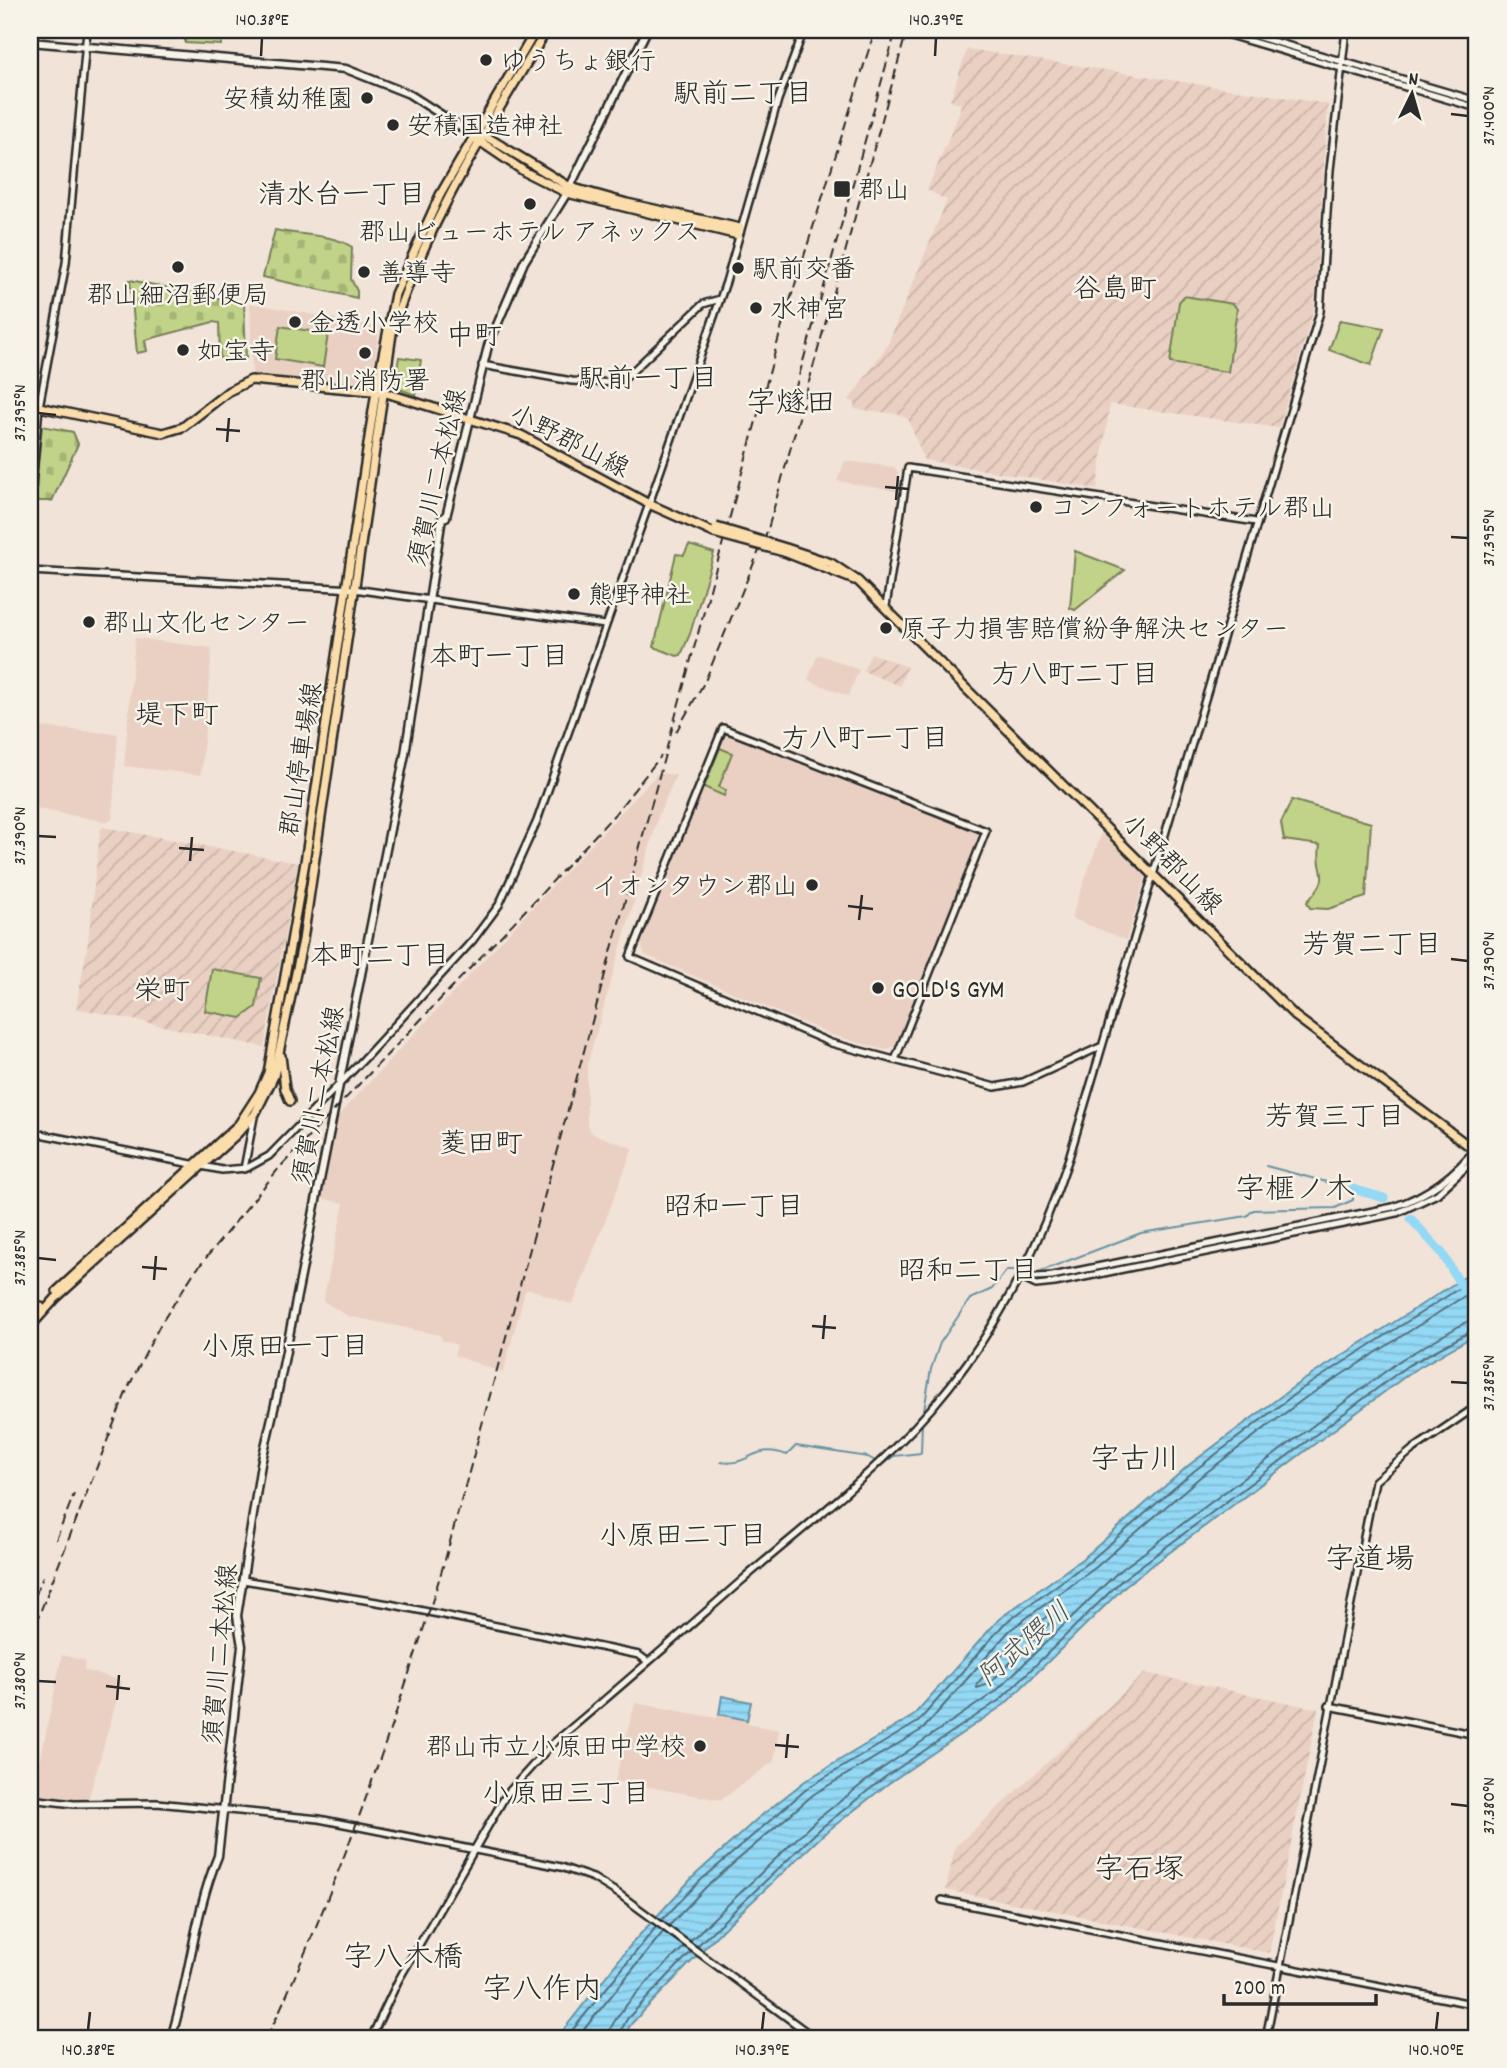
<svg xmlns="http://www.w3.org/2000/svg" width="1507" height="2068" font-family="Dekko,'Klee One',sans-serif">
<defs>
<pattern id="industrial-furrows" width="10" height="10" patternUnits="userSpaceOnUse" patternTransform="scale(1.75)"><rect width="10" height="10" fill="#ead0c2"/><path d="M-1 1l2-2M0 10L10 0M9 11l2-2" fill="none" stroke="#c9b3a7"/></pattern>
<pattern id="cemetery-stones" width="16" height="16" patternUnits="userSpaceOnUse" patternTransform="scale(1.75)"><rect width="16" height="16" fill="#c1d388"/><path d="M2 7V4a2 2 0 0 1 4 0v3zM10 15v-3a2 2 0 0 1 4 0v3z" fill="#a6b576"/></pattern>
<pattern id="water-rules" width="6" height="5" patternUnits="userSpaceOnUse" patternTransform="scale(1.75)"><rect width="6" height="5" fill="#93d8f5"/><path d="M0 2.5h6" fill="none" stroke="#7fbad2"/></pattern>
</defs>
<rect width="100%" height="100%" fill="#f1e3d7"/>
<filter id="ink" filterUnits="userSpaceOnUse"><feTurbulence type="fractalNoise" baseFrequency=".0143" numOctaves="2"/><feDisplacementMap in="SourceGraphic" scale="14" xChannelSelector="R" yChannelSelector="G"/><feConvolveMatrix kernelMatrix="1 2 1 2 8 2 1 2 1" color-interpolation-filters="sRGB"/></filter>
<g filter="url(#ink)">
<path fill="#ead0c2" d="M 250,303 L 379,327 L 372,384 L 252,375 Z
M 845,461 L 894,467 L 898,472 L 896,491 L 837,481 Z
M 135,638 L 212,648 L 201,775 L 124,766 Z
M 818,654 L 859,670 L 848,696 L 808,680 Z
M 30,726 L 118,734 L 112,819 L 108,822 L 38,809 L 30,783 Z
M 725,732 L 981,833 L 897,1045 L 885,1050 L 832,1035 L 645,955 L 640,943 Z
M 658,773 L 676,775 L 659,814 L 587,1065 L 587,1125 L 593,1134 L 633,1148 L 574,1302 L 570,1304 L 530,1289 L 525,1291 L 503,1373 L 454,1355 L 457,1345 L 442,1340 L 440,1335 L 348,1316 L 323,1301 L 344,1203 L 319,1198 L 336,1118 Z
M 1102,832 L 1146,876 L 1126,940 L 1071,918 Z
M 62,1655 L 85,1661 L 84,1670 L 122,1681 L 89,1797 L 85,1801 L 33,1795 Z
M 722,1696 L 752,1702 L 748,1724 L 779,1730 L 774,1761 L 721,1800 L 615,1781 L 635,1703 L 717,1718 Z"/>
<path fill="url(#industrial-furrows)" d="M 967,49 L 1328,104 L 1314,308 L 1279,428 L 1110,404 L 1097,489 L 924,460 L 908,419 L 898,414 L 854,409 L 855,403 L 849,400 L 887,346 L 947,200 L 927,190 L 958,116 L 961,104 L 950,101 Z
M 871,653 L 907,667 L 900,686 L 863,671 Z
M 103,827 L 298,863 L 264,1047 L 76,1008 L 88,942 L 100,831 Z
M 1145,1673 L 1318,1709 L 1269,1953 L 946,1890 L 955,1847 Z"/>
<path fill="url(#cemetery-stones)" stroke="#767f5a" stroke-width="2" d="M 275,230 C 300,236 330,233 352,247 L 351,279 L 357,291 L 357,298 L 263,277 Z
M 130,280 L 244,303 L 246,358 L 220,358 L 219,323 L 213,322 L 145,340 L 147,351 L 137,353 Z
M 42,426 L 73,432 L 78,444 L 52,501 L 34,501 Z"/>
<path fill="#c1d388" stroke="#767f5a" stroke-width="2" d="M 185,30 L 222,30 L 221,45 L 185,43 Z
M 1184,296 L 1233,304 L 1237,309 L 1228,372 L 1170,363 L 1179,302 Z
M 1340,320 L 1384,328 L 1371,365 L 1329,350 Z
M 280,326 L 328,334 L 323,367 L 275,359 Z
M 399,357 L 421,360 L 415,395 L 394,387 Z
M 689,545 L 714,553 L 690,634 L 681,655 L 677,656 L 654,647 L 676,554 L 684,555 Z
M 1075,551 L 1125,570 L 1075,610 L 1070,608 Z
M 720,748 L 732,753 L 719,787 L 726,790 L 724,796 L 704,787 Z
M 1292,800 L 1371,823 L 1366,897 L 1328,909 L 1310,908 L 1307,902 C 1335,871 1315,879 1320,845 L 1284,840 L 1281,823 Z
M 212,969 L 261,978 L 256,1007 L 241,1018 L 205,1011 Z"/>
<path fill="url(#water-rules)" stroke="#6993a4" stroke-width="2" d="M 1477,1269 L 1477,1334 L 1411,1372 L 1126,1585 L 1005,1704 L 889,1783 L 825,1833 L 722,1930 L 632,2023 L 622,2038 L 557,2038 L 634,1941 L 694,1876 L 757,1819 L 805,1781 L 913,1716 L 999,1619 L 1086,1556 L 1189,1465 L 1296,1385 Z
M 722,1696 L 751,1702 L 747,1720 L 719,1714 Z"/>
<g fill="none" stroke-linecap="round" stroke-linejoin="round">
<path stroke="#55707c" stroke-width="2" d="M 1049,1615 L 1053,1616 L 1053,1620 L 989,1684 L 977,1688 L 977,1684 L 1017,1638 Z
M 662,1920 L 700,1881 L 809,1787 L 918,1722 L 1004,1624 L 1090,1561 L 1194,1471 L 1300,1390 L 1477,1277
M 669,1926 L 706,1887 L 814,1794 L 923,1729 L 1010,1630 L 1095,1568 L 1199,1478 L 1305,1398 L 1477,1288
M 690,1941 L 815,1821 L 880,1770 L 995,1692 L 1117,1573 L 1402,1359 L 1468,1321 L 1477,1320
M 697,1946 L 821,1828 L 885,1777 L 1001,1699 L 1122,1580 L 1407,1366 L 1477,1328
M 566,2038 L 656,1927
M 577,2038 L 663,1932
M 608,2038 C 610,2013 665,1966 684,1947
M 617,2038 L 627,2019 L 691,1952"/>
<path stroke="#6993a4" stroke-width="2" d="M 1025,1272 L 1033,1274 L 1141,1233 L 1247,1216 L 1253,1210 L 1335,1208 L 1353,1200 L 1353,1189 L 1266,1166
M 923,1416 L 931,1369 L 940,1343 L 970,1299 L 992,1289 L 1007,1270 L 1019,1270
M 721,1462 C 750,1467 753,1442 787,1455 L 796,1446 L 868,1457 L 877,1462
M 882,1465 L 894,1456 L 921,1453 L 922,1422"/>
<path stroke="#93d8f5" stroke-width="9" d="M 1353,1189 L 1384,1198
M 1411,1219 L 1442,1253 L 1463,1289"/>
<g stroke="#2b2b2b" stroke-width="10">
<path id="tertiary" d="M 1212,30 L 1477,108
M 1235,30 L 1477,101
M 482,365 L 572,381 L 620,383 L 703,304 L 720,299
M 30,508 L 39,407 L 66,263 L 87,30
M 30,571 L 354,589 L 605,625
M 886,606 L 908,468 L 1256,522
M 895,1060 L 986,831 L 723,728 L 630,957 L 831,1043 L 995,1087 L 1023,1082 L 1100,1047
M 30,1132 L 222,1170 L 247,1168 L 269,1156 L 363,1060 L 473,940 L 499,905 L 537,821 L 649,504 L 726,282 L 778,100 L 804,30
M 244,1169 L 254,1117
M 1021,1278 L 1052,1276 L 1393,1207 C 1427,1196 1457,1174 1477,1146
M 1021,1278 L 1036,1285 L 1055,1283 L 1397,1213 L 1437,1194 L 1477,1157
M 243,1580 L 389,1604 L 639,1655 L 647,1661
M 1329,1706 L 1477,1735
M 30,1799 L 74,1804 L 157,1803 L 319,1819 L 561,1867 L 593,1878 L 619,1894 L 815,2038
M 942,1900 L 1477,2005
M 371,2038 L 398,1981 L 506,1795 L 551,1745 C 615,1692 677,1637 740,1582 C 792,1537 847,1495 896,1446 C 978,1366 1033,1267 1069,1158 L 1320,312 L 1330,170 L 1346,30
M 1266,2038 L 1375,1481 L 1412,1450 L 1477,1406"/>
</g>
<g stroke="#2b2b2b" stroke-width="11">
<path id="secondary" d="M 30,42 L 346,69 L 409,94 L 473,135
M 171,2038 C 190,1979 194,1913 218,1856 L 242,1646 L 237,1616 L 261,1464 L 277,1396 L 405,754 L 442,518 L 446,517 L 488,346 L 524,262 L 567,193 L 647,30"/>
</g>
<g stroke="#2b2b2b" stroke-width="12">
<path id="primary" d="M 477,134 L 482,134 L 570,187 L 627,203 L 740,228
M 475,138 L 525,172 L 567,193 L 738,235
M 30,405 L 163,433 L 183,427 L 229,391 L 251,380 L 383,392 L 521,435 L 649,504 L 714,533
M 786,548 L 831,563 L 858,581 L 1295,1016 L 1477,1152
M 784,552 L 854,580
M 281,1056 L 285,1089 L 290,1101
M 57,1291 L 239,1124 L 259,1093 L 268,1073 L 305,862 L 376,391 L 395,294 L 440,195 L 536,30
M 30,1319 L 41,1307
M 30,1327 L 56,1298 L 237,1134 L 255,1114 L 274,1076 L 303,940 L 393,327 C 430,217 487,128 547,30"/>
</g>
<use href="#tertiary" stroke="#f7f3e8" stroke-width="5"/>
<use href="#secondary" stroke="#f7f3e8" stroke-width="6"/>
<use href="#primary" stroke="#fbddab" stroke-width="7"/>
<path stroke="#2b2b2b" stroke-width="2" stroke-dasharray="10 5" stroke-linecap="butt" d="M 795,390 L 896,30
M 676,732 L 705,681 L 768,529 L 907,30
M 56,1540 L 74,1494
M 30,1609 L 43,1576
M 30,1638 L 127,1390 L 160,1325 L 193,1274 L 280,1167 L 539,896 L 614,815 L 661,756
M 267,2038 C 339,1884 395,1723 445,1560 L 782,326 L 875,30"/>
<g stroke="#2b2b2b" stroke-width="12" stroke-linecap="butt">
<path id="primary-bridge" d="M 716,527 L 786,548
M 714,533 L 784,552"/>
</g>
<use href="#primary-bridge" stroke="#fbddab" stroke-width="7"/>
</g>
</g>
<path fill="none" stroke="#2b2b2b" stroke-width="2.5" d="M 261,56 L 262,38M 935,56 L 936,38M 1451,114 L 1468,116M 38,413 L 56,415M 216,429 L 240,431M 227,442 L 229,418M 885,487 L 909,489M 896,500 L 898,476M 1451,537 L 1468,538M 38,836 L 56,837M 179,848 L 204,850M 190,861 L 192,837M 848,906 L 873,909M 859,920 L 862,895M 1451,959 L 1468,961M 38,1258 L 56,1260M 142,1267 L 167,1269M 154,1280 L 156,1256M 812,1326 L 836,1328M 823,1339 L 825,1315M 1451,1382 L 1468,1383M 38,1681 L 56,1682M 106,1686 L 130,1689M 117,1700 L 119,1675M 775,1745 L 799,1747M 786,1758 L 788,1734M 1451,1804 L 1468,1806M 88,2030 L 90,2012M 762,2030 L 764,2012M 1436,2030 L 1438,2012"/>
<g fill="#2b2b2b" stroke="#f7f3e8" stroke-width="2.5">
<circle cx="486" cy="60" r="7"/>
<circle cx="367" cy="98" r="7"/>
<circle cx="393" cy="125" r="7"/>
<rect x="833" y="180" width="18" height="18" rx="3.5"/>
<circle cx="530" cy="204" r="7"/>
<circle cx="178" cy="267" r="7"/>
<circle cx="738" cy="268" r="7"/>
<circle cx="364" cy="272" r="7"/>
<circle cx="756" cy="308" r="7"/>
<circle cx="295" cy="322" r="7"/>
<circle cx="183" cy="350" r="7"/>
<circle cx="365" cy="353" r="7"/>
<circle cx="1036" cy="507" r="7"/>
<circle cx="574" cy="594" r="7"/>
<circle cx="89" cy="622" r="7"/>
<circle cx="886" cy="628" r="7"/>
<circle cx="812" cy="885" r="7"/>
<circle cx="878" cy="988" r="7"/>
<circle cx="700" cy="1746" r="7"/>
</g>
<g text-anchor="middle" stroke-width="5" stroke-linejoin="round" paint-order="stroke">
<g font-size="26" fill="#2b2b2b" stroke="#f7f3e8" text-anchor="start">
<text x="500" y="69">ゆうちょ銀行</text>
<text x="353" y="107" text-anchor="end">安積幼稚園</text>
<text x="407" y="134">安積国造神社</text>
<text x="858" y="198">郡山</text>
<text x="530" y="240" text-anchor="middle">郡山ビューホテル アネックス</text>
<text x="752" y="277">駅前交番</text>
<text x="378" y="281">善導寺</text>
<text x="178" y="303" text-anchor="middle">郡山細沼郵便局</text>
<text x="770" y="317">水神宮</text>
<text x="309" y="331">金透小学校</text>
<text x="197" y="359">如宝寺</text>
<text x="365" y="389" text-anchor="middle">郡山消防署</text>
<text x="1050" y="516">コンフォートホテル郡山</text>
<text x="588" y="603">熊野神社</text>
<text x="103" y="631">郡山文化センター</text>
<text x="900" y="637">原子力損害賠償紛争解決センター</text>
<text x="798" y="894" text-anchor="end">イオンタウン郡山</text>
<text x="892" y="997">GOLD'S GYM</text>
<text x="686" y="1755" text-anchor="end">郡山市立小原田中学校</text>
</g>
<g font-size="26" fill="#2b2b2b" stroke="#f7f3e8">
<text transform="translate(570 440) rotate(27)" y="9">小野郡山線</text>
<text transform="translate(436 477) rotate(-77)" y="9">須賀川二本松線</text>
<text transform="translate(300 759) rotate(-81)" y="9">郡山停車場線</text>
<text transform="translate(1173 863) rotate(45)" y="9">小野郡山線</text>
<text transform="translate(317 1095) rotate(-79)" y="9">須賀川二本松線</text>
<text transform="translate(219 1654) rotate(-85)" y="9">須賀川二本松線</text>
</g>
<g font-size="28" fill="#2b2b2b" stroke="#f7f3e8">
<text x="743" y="102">駅前二丁目</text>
<text x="342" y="203">清水台一丁目</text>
<text x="1115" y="297">谷島町</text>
<text x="474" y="344">中町</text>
<text x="648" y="387">駅前一丁目</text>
<text x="499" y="665">本町一丁目</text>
<text x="1075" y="683">方八町二丁目</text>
<text x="177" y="723">堤下町</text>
<text x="865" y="747">方八町一丁目</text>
<text x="1372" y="953">芳賀二丁目</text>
<text x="380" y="964">本町二丁目</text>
<text x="162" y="999">栄町</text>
<text x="1335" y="1125">芳賀三丁目</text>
<text x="481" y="1152">菱田町</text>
<text x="734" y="1215">昭和一丁目</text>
<text x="968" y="1279">昭和二丁目</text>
<text x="285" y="1355">小原田一丁目</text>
<text x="683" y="1544">小原田二丁目</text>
<text x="566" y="1802">小原田三丁目</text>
</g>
<g font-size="28" font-style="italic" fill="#45565e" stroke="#f7f3e8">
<text transform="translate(1023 1643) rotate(-41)" y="10">阿武隈川</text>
</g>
<g font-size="30" fill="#2b2b2b" stroke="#f7f3e8">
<text x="791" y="412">字燧田</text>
<text x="1295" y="1198">字榧ノ木</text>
<text x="1135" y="1468">字古川</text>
<text x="1370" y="1568">字道場</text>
<text x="1139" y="1878">字石塚</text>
<text x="403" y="1966">字八木橋</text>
<text x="542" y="1998">字八作内</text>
</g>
</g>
<rect width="1507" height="2068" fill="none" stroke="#f7f3e8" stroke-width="77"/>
<g transform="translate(1412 94) rotate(5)" stroke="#f7f3e8" stroke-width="5" paint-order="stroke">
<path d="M0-5L12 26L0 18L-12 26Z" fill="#2b2b2b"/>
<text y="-10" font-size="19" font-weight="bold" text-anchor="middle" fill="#2b2b2b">N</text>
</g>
<path d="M1224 1994v10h152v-10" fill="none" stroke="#2b2b2b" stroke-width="3.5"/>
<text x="1234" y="1994" font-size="21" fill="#2b2b2b" stroke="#f7f3e8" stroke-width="5" paint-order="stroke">200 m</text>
<rect x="38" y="38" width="1430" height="1992" fill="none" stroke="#2b2b2b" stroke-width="2.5"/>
<g font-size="18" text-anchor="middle" fill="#2b2b2b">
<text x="262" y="25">140.38°E</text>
<text x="936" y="25">140.39°E</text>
<text transform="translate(1488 116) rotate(-90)" y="6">37.400°N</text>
<text transform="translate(19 413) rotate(-90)" y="6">37.395°N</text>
<text transform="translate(1488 538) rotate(-90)" y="6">37.395°N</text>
<text transform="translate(19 836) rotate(-90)" y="6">37.390°N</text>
<text transform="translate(1488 961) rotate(-90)" y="6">37.390°N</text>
<text transform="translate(19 1258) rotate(-90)" y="6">37.385°N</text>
<text transform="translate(1488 1383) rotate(-90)" y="6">37.385°N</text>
<text transform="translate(19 1681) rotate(-90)" y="6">37.380°N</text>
<text transform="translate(1488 1806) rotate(-90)" y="6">37.380°N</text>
<text x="88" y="2055">140.38°E</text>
<text x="762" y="2055">140.39°E</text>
<text x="1436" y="2055">140.40°E</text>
</g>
</svg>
